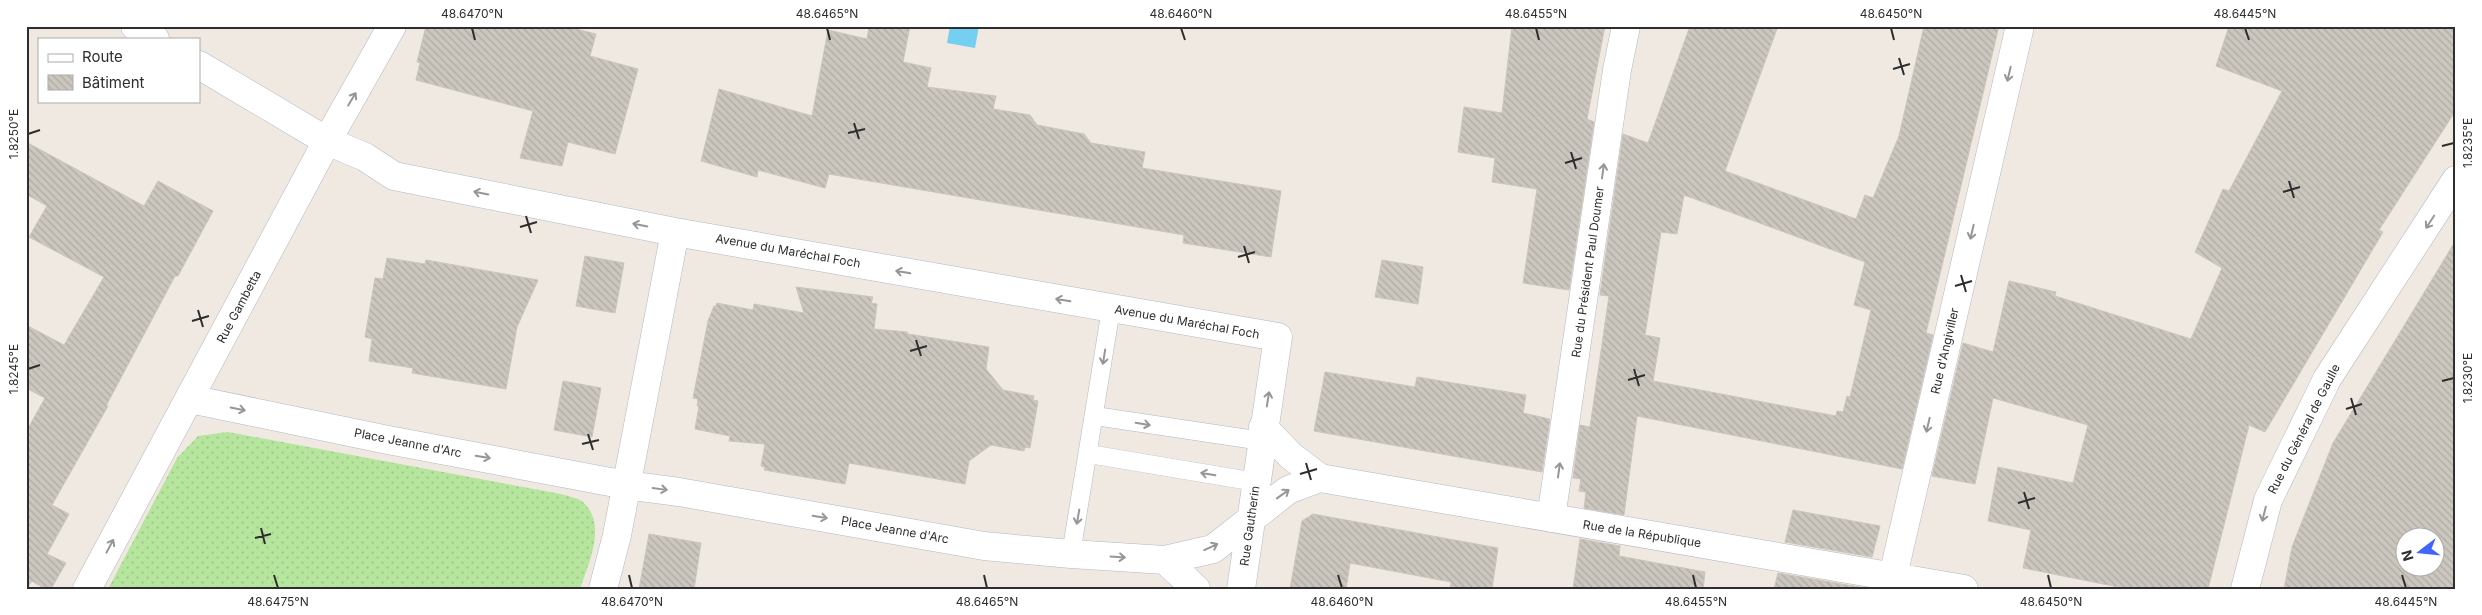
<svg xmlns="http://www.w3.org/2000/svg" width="2482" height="615" font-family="Inter,sans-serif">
<defs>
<pattern id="grass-dots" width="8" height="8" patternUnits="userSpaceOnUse" patternTransform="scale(1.25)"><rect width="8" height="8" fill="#b6e59e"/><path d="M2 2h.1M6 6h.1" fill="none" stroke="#9dc588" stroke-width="1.8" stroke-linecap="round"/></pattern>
<pattern id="building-back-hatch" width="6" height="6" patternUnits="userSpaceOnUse" patternTransform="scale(1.25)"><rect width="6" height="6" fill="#cbc7bf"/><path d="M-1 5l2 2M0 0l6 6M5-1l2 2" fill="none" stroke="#afaba4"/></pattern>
</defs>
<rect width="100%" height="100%" fill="#efe9e1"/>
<path fill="url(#grass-dots)" d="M 228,432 L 561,494 C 567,496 578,498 583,502 C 608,525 588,564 580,589 L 108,589 L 177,458 L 198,436 Z"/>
<path fill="#75cff0" d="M 950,26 L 979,26 L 975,48 L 947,43 Z"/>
<path fill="url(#building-back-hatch)" stroke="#cbc5ba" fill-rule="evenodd" d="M 426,26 L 564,26 L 596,34 L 590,56 L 638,69 L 615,154 L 568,142 L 562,166 L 520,158 L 533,111 L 416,80 L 420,63 L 417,62 Z
M 869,26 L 910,26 L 903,62 L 931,68 L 927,87 L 996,96 L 993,109 L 1030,115 L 1037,125 L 1084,134 L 1091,143 L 1145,152 L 1142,168 L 1281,191 L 1271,257 L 1183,243 L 1184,235 L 829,174 L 825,188 L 758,170 L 757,177 L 701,161 L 719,89 L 812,116 L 828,30 L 867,39 Z
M 1512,26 L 1605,26 L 1587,119 L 1594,122 L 1569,290 L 1523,283 L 1537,189 L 1492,182 L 1495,158 L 1458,152 L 1464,107 L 1502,113 Z
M 1690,26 L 1778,26 L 1725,171 L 1856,219 L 1865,195 L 1873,198 L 1899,136 L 1924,26 L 1999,26 L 1926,333 L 1933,335 L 1902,469 L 1637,416 L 1624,515 L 1584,508 L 1586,492 L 1579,491 L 1581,479 L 1573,478 L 1580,425 L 1590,427 L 1609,296 L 1600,295 L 1623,134 L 1648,143 ZM 1684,195 L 1865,262 L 1854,305 L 1871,310 L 1850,397 L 1847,396 L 1843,412 L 1837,411 L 1836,416 L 1653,381 L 1660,338 L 1645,335 L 1661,232 L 1677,234 Z
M 2229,26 L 2456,26 L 2456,110 L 2379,230 L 2383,232 L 2265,432 L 2249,425 L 2208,589 L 2128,589 L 2023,568 L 2031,530 L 1988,521 L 1998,467 L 2073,483 L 2088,425 L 1993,398 L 1975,484 L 1932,476 L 1963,343 L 1993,352 L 2009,281 L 2056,292 L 2055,296 L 2191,339 L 2222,268 L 2195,252 L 2223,189 L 2229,191 L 2282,91 L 2216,66 Z
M 26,142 L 144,206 L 158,181 L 213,211 L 178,276 L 175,276 L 106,406 L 108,406 L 52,505 L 69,514 L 47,554 L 66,563 L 51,589 L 45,589 L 32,581 L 26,589 L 26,432 L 45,398 L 26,388 L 26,325 L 64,345 L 104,277 L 29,237 L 47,206 L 26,194 Z
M 2456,240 L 2456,589 L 2284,589 L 2292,547 L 2333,443 ZM 2404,538 L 2434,538 L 2434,568 L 2404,568 Z
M 585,256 L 624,263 L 615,313 L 576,306 Z
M 387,258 L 425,264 L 426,260 L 538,280 L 517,327 L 506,389 L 412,373 L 413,368 L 369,361 L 372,339 L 365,337 L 375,278 L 383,279 Z
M 1382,260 L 1423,267 L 1418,304 L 1375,297 Z
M 796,287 L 873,297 L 871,303 L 877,304 L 874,329 L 907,332 L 908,334 L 989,347 L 986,369 L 1003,390 L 1034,396 L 1033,400 L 1038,401 L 1030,448 L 1025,447 L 1024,451 L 991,445 L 969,461 L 965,484 L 849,463 L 845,484 L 764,470 L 765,467 L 761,466 L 765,444 L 729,441 L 730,436 L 695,429 L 699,406 L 697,406 L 698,399 L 693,398 L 708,321 L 714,306 L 716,306 L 717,303 L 753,310 L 754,304 L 804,313 Z
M 1325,372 L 1415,387 L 1417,377 L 1526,395 L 1523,413 L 1550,419 L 1542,472 L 1314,431 Z
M 563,381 L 601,388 L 592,437 L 554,430 Z
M 1793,510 L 1880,526 L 1872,557 L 1785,542 Z
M 1313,514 L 1498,548 L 1492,589 L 1450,589 L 1451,582 L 1350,563 L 1346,589 L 1290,589 L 1302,521 Z
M 649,534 L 701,543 L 694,589 L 639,589 Z
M 1580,539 L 1620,546 L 1619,556 L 1705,572 L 1703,589 L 1573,589 Z
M 1778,573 L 1865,588 L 1774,589 Z"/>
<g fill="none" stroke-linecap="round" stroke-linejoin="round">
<g stroke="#b4b7c1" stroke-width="19">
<path id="lane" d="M 1095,416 L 1262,441
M 1089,454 L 1256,482
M 1071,554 L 1111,309"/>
</g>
<g stroke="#b4b7c1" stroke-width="29">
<path id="street" d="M 135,26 L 155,39
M 199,65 L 327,141 L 365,157 L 394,176 L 675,232 L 1278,337 L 1241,589
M 190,399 L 383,439 L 626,485 L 679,492 L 984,546 L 1071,554 L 1165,560 L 1213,549 L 1288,490 L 1320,478
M 1263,427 L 1291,456 L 1320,478 L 1964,589
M 1551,518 L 1617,70 L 1626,26
M 1165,560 L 1196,589
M 603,589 L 617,535 L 675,232
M 1890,589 L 2020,26
M 2245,589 L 2268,500 L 2327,379 L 2456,180"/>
</g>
<g stroke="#b4b7c1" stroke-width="29">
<path id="secondary" d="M 87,589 L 327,141 L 392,26"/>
</g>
<use href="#lane" stroke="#fff" stroke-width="18"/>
<use href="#street" stroke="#fff" stroke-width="28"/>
<use href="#secondary" stroke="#fff" stroke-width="28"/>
</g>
<defs><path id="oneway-shaft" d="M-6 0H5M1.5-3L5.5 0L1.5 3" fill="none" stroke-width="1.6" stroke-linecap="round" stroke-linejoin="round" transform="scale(1.25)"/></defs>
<g stroke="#969696">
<use href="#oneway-shaft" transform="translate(2009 74) rotate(103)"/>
<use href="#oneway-shaft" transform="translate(352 99) rotate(-59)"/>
<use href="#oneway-shaft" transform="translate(1603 171) rotate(-82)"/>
<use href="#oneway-shaft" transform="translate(481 193) rotate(-169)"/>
<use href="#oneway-shaft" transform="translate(2430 222) rotate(123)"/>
<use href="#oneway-shaft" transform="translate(640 225) rotate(-169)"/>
<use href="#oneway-shaft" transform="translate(1972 232) rotate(103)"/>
<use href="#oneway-shaft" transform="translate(903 272) rotate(-170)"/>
<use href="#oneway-shaft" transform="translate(1063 300) rotate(-170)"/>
<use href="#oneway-shaft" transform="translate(1104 357) rotate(99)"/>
<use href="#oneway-shaft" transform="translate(1268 399) rotate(-81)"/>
<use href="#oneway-shaft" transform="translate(238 409) rotate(11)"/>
<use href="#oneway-shaft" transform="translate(1143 424) rotate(9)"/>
<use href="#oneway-shaft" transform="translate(1928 425) rotate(103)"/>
<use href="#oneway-shaft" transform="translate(483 457) rotate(10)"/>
<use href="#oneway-shaft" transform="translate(1559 470) rotate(-82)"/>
<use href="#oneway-shaft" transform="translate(1208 474) rotate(-170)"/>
<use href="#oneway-shaft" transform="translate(660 489) rotate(8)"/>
<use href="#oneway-shaft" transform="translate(1283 494) rotate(-36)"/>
<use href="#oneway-shaft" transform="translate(2264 514) rotate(104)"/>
<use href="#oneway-shaft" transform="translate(820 517) rotate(10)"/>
<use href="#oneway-shaft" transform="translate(1078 517) rotate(100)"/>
<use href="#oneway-shaft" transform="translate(110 546) rotate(-62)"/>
<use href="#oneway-shaft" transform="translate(1211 547) rotate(-25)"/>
<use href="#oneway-shaft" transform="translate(1118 557) rotate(4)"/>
</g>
<path fill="none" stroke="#2e2e2e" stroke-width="2" d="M 472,28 L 475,40M 827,28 L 830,40M 1181,28 L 1185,40M 1536,28 L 1539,40M 1891,28 L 1894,40M 2245,28 L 2249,40M 1899,58 L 1904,75M 1893,69 L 1910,64M 854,123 L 859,139M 848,133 L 865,129M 28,134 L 40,130M 2442,146 L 2454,143M 1571,152 L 1576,169M 1565,163 L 1582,158M 2289,181 L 2294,198M 2283,192 L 2300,187M 526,216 L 531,233M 520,227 L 537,222M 1244,246 L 1249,263M 1238,257 L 1255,252M 1961,275 L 1966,292M 1955,286 L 1972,281M 198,310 L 203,327M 192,321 L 209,316M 916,340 L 921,356M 910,351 L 927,346M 28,369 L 40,365M 1634,369 L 1639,386M 1628,380 L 1645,375M 2442,381 L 2454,378M 2351,398 L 2356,415M 2346,409 L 2362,404M 588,434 L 593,450M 582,444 L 599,440M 1306,463 L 1311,480M 1300,474 L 1317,469M 2024,492 L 2029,509M 2018,503 L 2035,498M 261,528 L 265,544M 255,538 L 271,534M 274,575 L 278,588M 629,575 L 632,588M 984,575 L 987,588M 1338,575 L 1342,588M 1693,575 L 1696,588M 2048,575 L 2051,588M 2402,575 L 2406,588"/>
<g text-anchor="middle" stroke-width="4" stroke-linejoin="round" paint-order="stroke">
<g font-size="12" fill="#2e2e2e" stroke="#fff">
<text transform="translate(788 251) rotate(10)" y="4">Avenue du Maréchal Foch</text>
<text transform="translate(1588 272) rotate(-82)" y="4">Rue du Président Paul Doumer</text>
<text transform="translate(239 307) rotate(-62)" y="4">Rue Gambetta</text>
<text transform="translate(1187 322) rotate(10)" y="4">Avenue du Maréchal Foch</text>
<text transform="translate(1945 351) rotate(-77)" y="4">Rue d'Angiviller</text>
<text transform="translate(2304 429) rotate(-63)" y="4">Rue du Général de Gaulle</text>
<text transform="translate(408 443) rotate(11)" y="4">Place Jeanne d'Arc</text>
<text transform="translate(1250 526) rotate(-82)" y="4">Rue Gautherin</text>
<text transform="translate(895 530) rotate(10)" y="4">Place Jeanne d'Arc</text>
<text transform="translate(1642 534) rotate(9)" y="4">Rue de la République</text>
</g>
</g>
<rect width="2482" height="615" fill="none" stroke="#ffffff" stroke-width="55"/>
<rect x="38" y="38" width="162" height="65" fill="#ffffff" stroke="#ababab"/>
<rect x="48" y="54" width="25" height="8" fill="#ffffff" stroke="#ababab"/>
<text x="82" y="62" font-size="15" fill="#2e2e2e">Route</text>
<rect x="48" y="75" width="25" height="15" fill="url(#building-back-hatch)" stroke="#ababab"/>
<text x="82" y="88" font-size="15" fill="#2e2e2e">Bâtiment</text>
<g transform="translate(2420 552) rotate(254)"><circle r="24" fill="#ffffff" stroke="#ababab"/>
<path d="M0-4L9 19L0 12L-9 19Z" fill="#4264fb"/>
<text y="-8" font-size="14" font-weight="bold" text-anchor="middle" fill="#2e2e2e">N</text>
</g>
<rect x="28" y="28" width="2426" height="560" fill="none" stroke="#2e2e2e" stroke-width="2"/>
<g font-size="12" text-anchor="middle" fill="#2e2e2e">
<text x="472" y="18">48.6470°N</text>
<text x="827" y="18">48.6465°N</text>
<text x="1181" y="18">48.6460°N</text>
<text x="1536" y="18">48.6455°N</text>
<text x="1891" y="18">48.6450°N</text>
<text x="2245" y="18">48.6445°N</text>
<text transform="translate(14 134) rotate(-90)" y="4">1.8250°E</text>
<text transform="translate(2468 143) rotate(-90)" y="4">1.8235°E</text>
<text transform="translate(14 369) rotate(-90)" y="4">1.8245°E</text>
<text transform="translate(2468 378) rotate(-90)" y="4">1.8230°E</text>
<text x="278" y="606">48.6475°N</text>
<text x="632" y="606">48.6470°N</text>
<text x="987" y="606">48.6465°N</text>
<text x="1342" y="606">48.6460°N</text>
<text x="1696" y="606">48.6455°N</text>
<text x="2051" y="606">48.6450°N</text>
<text x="2406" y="606">48.6445°N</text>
</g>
</svg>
